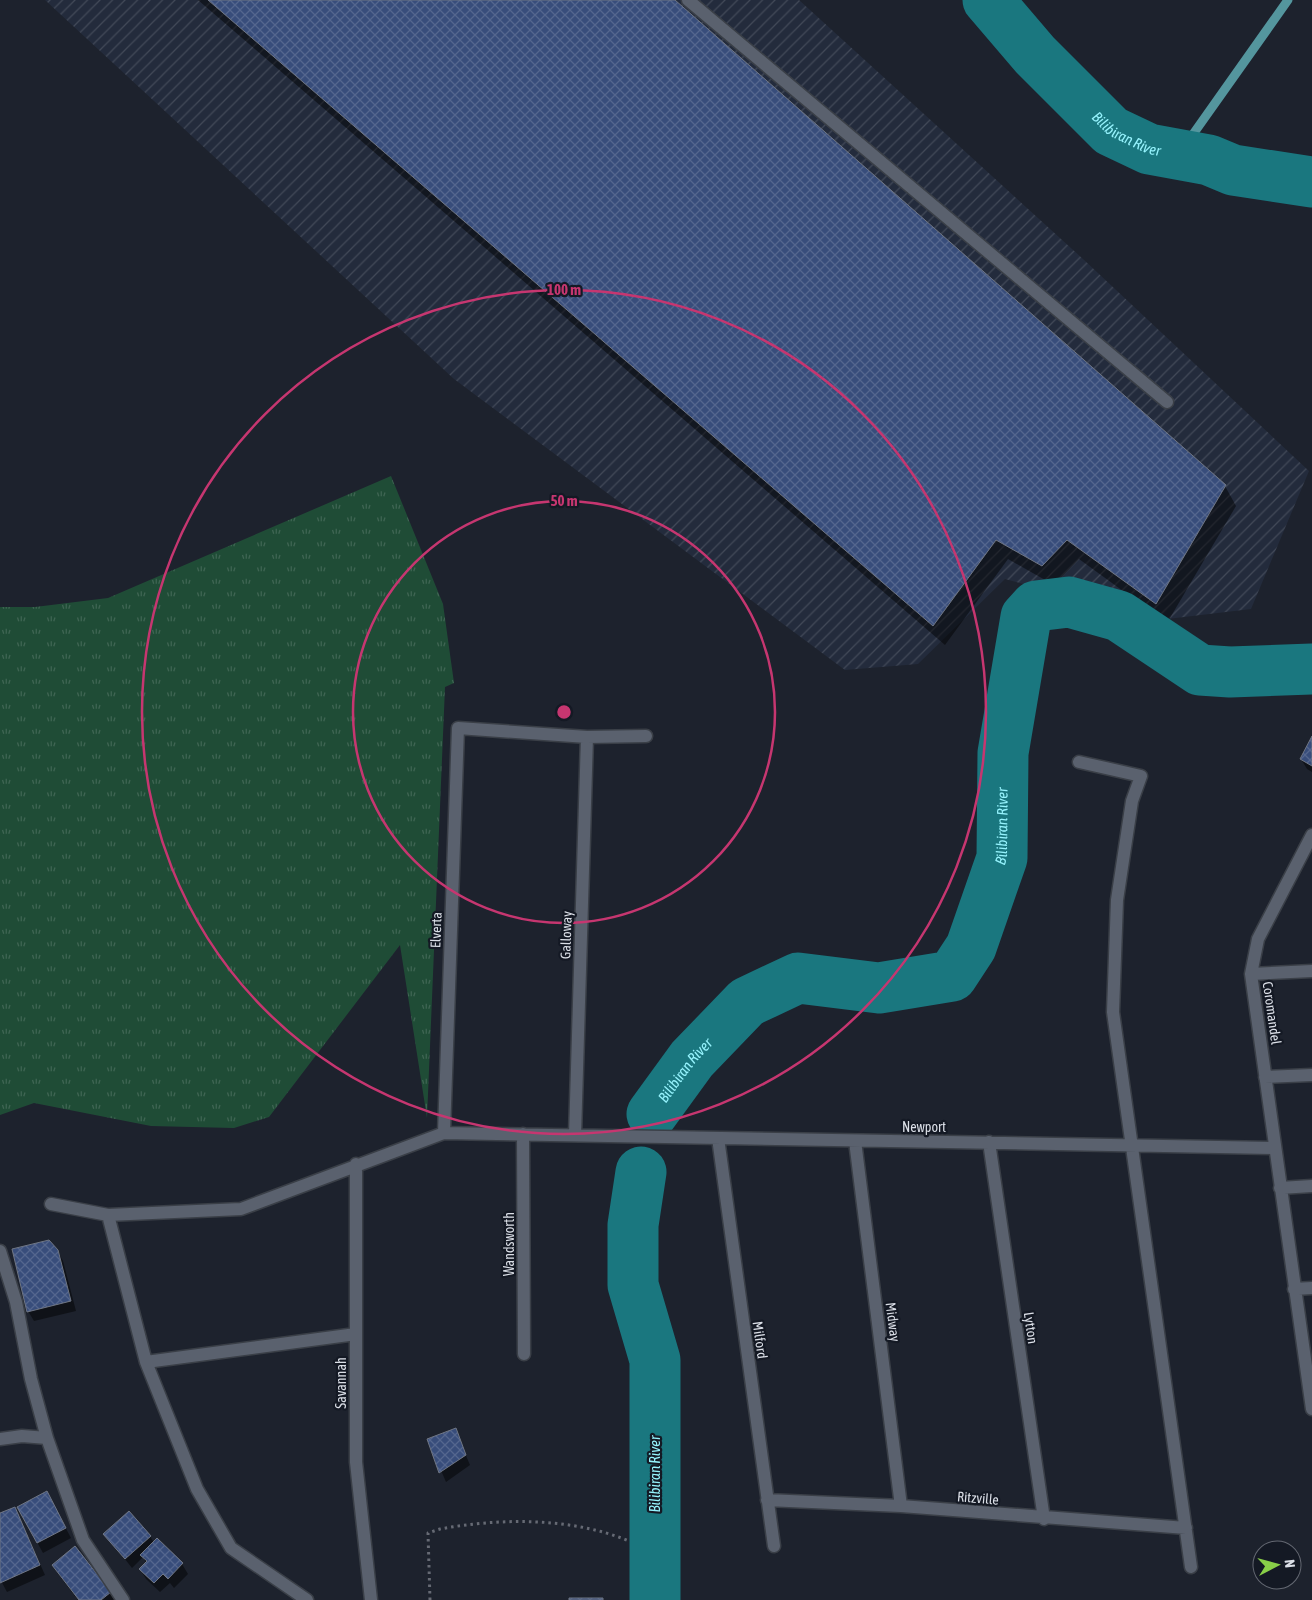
<svg xmlns="http://www.w3.org/2000/svg" width="1312" height="1600" font-family="'Asap Condensed',sans-serif">
<defs>
<pattern id="industrial-furrows" width="10" height="10" patternUnits="userSpaceOnUse" patternTransform="scale(1.25)"><rect width="10" height="10" fill="#232b3c"/><path d="M-1 1l2-2M0 10L10 0M9 11l2-2" fill="none" stroke="#424958"/></pattern>
<pattern id="grass-tufts" width="24" height="20" patternUnits="userSpaceOnUse" patternTransform="scale(1.25)"><rect width="24" height="20" fill="#1f4c36"/><path d="M3 7l-1-3M5 7V3M7 7l1-3M15 17l-1-3M17 17v-4M19 17l1-3" fill="none" stroke="#3f6553"/></pattern>
<pattern id="building-cross-hatch" width="8" height="8" patternUnits="userSpaceOnUse" patternTransform="scale(1.25)"><rect width="8" height="8" fill="#384d7b"/><path d="M0 0l8 8M0 8l8-8" fill="none" stroke="#54668e"/></pattern>
</defs>
<rect width="100%" height="100%" fill="#1d222d"/>
<path fill="url(#industrial-furrows)" d="M 45,0 L 799,0 L 1083,259 L 1309,471 L 1251,609 L 1159,620 L 1005,579 L 918,664 L 845,670 L 454,379 Z"/>
<path fill="url(#grass-tufts)" d="M 391,476 L 443,604 L 454,683 L 445,687 L 427,1118 L 400,945 L 269,1117 L 234,1128 L 151,1126 L 34,1103 L 0,1115 L 0,607 L 35,607 L 108,598 Z"/>
<path fill="#0007" d="M 198,0 L 673,0 L 1225,486 L 1236,506 L 1167,623 L 1079,559 L 1054,585 L 1008,559 L 945,645 Z
M 1312,739 L 1312,772 L 1307,769 L 1301,759 Z
M 57,1250 L 63,1261 L 76,1311 L 34,1321 L 28,1311 Z
M 455,1430 L 470,1465 L 446,1482 L 428,1440 Z
M 52,1502 L 71,1538 L 43,1553 L 18,1507 Z
M 15,1508 L 45,1575 L 7,1592 L 0,1579 L 0,1515 Z
M 105,1534 L 150,1536 L 154,1543 L 157,1540 L 182,1564 L 188,1574 L 174,1588 L 170,1583 L 160,1592 L 146,1579 L 140,1569 L 146,1563 L 143,1557 L 132,1568 Z
M 75,1548 L 110,1593 L 114,1600 L 78,1600 L 59,1575 L 53,1566 Z"/>
<g fill="none" stroke-linecap="round" stroke-linejoin="round">
<path stroke="#54969e" stroke-width="9" d="M 1179,154 L 1288,0"/>
<g stroke="#1a777f" stroke-width="51">
<path id="s1" d="M 988,0 L 1035,55 L 1111,131 L 1149,149 L 1209,160 L 1233,170 L 1312,182"/>
<path id="s2" d="M 652,1114 L 692,1059 L 747,1002 L 798,978 L 879,988 L 952,976 L 971,947 L 1002,858 L 1003,753 L 1026,617 L 1036,606 L 1069,602 L 1119,616 L 1200,670 L 1230,672 L 1312,669"/>
<path d="M 641,1172 L 633,1225 L 633,1285 L 655,1360 L 655,1600"/>
</g>
</g>
<path fill="url(#building-cross-hatch)" stroke="#6f7684" d="M 208,0 L 675,0 L 1226,485 L 1156,604 L 1067,540 L 1042,566 L 996,540 L 933,626 Z
M 1312,736 L 1312,766 L 1300,759 Z
M 49,1240 L 58,1250 L 71,1301 L 27,1312 L 12,1249 Z
M 456,1428 L 466,1455 L 439,1473 L 427,1439 Z
M 47,1491 L 66,1528 L 37,1543 L 17,1507 Z
M 15,1507 L 40,1565 L 0,1583 L 0,1513 Z
M 129,1511 L 151,1536 L 125,1559 L 103,1534 Z
M 157,1538 L 183,1563 L 168,1579 L 163,1574 L 154,1583 L 139,1569 L 147,1561 L 140,1555 Z
M 75,1546 L 111,1592 L 101,1600 L 79,1600 L 52,1565 Z
M 569,1598 L 603,1598 L 603,1600 L 569,1600 Z"/>
<g fill="none" stroke-linecap="round" stroke-linejoin="round">
<g stroke="#3a3f47" stroke-width="15">
<path id="minor" d="M 688,0 L 1167,402
M 1079,762 L 1141,776 L 1132,801 L 1117,900 L 1113,1012 L 1191,1567
M 1312,835 L 1258,939 L 1251,974 L 1312,1409
M 1251,974 L 1312,971
M 1265,1077 L 1312,1075
M 444,1133 L 458,728 L 587,737 L 646,736
M 523,1134 L 524,1354
M 575,1135 L 587,737
M 718,1138 L 774,1546
M 855,1141 L 901,1506
M 989,1142 L 1044,1519
M 356,1164 L 356,1462 L 371,1600
M 1280,1188 L 1312,1186
M 51,1204 L 108,1215 L 241,1209 L 444,1133 L 1274,1148
M 108,1215 L 146,1362 L 197,1489 L 231,1548 L 307,1600
M 0,1251 L 16,1302 L 31,1379 L 47,1438 L 83,1540 L 123,1600
M 1294,1289 L 1312,1288
M 146,1362 L 356,1334
M 0,1439 L 22,1436 L 47,1438
M 767,1500 L 901,1506 L 1186,1528"/>
</g>
<path stroke="#666a74" stroke-width="3" stroke-dasharray="2.5 4" stroke-linecap="butt" d="M 430,1600 L 428,1533 L 440,1529 C 500,1518 571,1517 629,1541"/>
<use href="#minor" stroke="#5a616e" stroke-width="12"/>
</g>
<g fill="none" stroke="#c63670" stroke-width="2.5">
<circle cx="564" cy="712" r="211"/>
<circle cx="564" cy="712" r="422"/>
</g>
<g text-anchor="middle" stroke-width="4.5" stroke-linejoin="round" paint-order="stroke">
<g font-size="14" fill="#dbdfe7" stroke="#141924">
<text transform="translate(436 930) rotate(-88)" y="5">Elverta</text>
<text transform="translate(566 935) rotate(-88)" y="5">Galloway</text>
<text transform="translate(1272 1013) rotate(82)" y="5">Coromandel</text>
<text x="924" y="1132">Newport</text>
<text transform="translate(509 1244) rotate(-90)" y="5">Wandsworth</text>
<text transform="translate(893 1322) rotate(83)" y="5">Midway</text>
<text transform="translate(1031 1328) rotate(82)" y="5">Lytton</text>
<text transform="translate(760 1340) rotate(82)" y="5">Milford</text>
<text transform="translate(341 1383) rotate(-90)" y="5">Savannah</text>
<text transform="translate(978 1498) rotate(5)" y="5">Ritzville</text>
</g>
<g font-size="15" font-style="italic" fill="#96f3fd" stroke="#141924">
<text dy="5" stroke="none"><textPath href="#s1" startOffset="195">Bilibiran River</textPath></text>
<text dy="5" stroke="none"><textPath href="#s2" startOffset="520">Bilibiran River</textPath></text>
<text dy="5" stroke="none"><textPath href="#s2" startOffset="55">Bilibiran River</textPath></text>
<text transform="translate(655 1474) rotate(-90)" y="5">Bilibiran River</text>
</g>
</g>
<circle cx="564" cy="712" r="8" fill="#c63670" stroke="#141924" stroke-width="2.5"/>
<g font-size="15" text-anchor="middle" font-weight="bold" fill="#c63670" stroke="#141924" stroke-width="4.5" stroke-linejoin="round" paint-order="stroke">
<text x="564" y="295">100 m</text>
<text x="564" y="506">50 m</text>
</g>
<g transform="translate(1277 1565) rotate(84)"><circle r="24" fill="#141924" stroke="#646872"/>
<path d="M0-4L9 19L0 12L-9 19Z" fill="#89cf48"/>
<text y="-8" font-size="14" font-weight="bold" text-anchor="middle" fill="#dbdfe7">N</text>
</g>
</svg>
